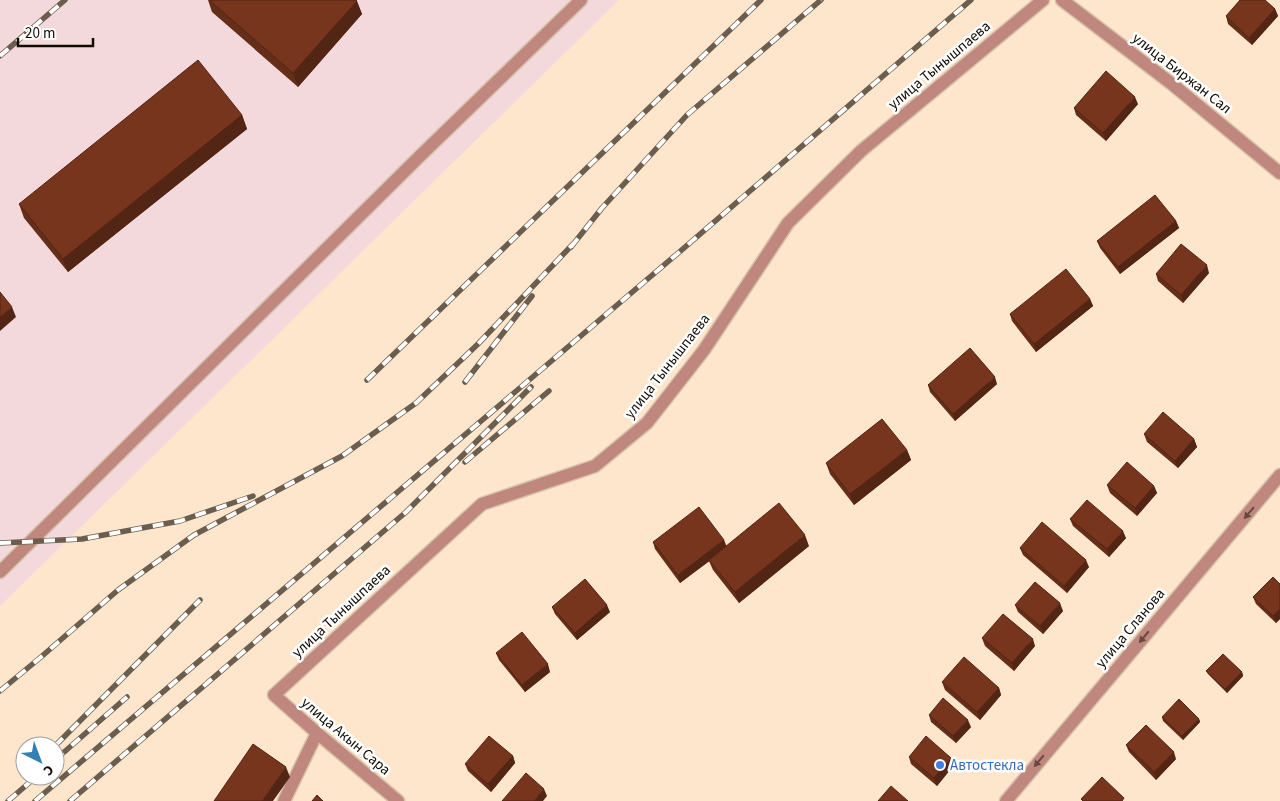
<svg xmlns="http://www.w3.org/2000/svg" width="1280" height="801" font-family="'Source Sans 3',sans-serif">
<rect width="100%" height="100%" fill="#fde6cc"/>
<path fill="#f3d9dc" d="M 0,0 L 619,0 L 0,606 Z"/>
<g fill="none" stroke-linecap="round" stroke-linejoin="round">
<g stroke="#d7c3ac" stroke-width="15">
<path id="lane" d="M 0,572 L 420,156 L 581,0
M 284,801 L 317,733"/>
</g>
<g stroke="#d7c3ac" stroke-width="15">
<path id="street" d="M 1062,0 L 1172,84 L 1280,173
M 398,801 L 317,733 L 274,695 L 482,504 L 595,466 L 647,423 L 704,350 L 788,223 L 861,151 L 1043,0
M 1006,801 L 1280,475"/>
</g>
<use href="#lane" stroke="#bf877e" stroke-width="12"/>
<use href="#street" stroke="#bf877e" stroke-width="12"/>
<g stroke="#6b5e4f" stroke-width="5.5">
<path id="rail" d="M 0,56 L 65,0
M 571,247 L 602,208 L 687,115 L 821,0
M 367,380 L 761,0
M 465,382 L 532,296
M 465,462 L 549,391
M 0,543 L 82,539 L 180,521 L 253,496
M 0,691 L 41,657 L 118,590 L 194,535 L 342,456 L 416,403 L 478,344 L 574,243
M 55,746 L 200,600
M 55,760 L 127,697
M 8,801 L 37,776
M 35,801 L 677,254 L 971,0
M 70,801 L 406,512 L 531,387"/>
</g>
<use href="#rail" stroke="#fff" stroke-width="4" stroke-dasharray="11" stroke-linecap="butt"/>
</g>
<path fill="#652e18" d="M 208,0 L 356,0 L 362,14 L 298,87 L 212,12 Z
M 1275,9 L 1278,16 L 1252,45 L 1228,24 L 1226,16 Z
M 1138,104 L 1106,141 L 1076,115 L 1074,108 Z
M 242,115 L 247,129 L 68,272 L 24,218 L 19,204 Z
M 1176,221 L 1179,228 L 1120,274 L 1100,248 L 1097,241 Z
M 1209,273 L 1183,303 L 1158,281 L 1156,274 Z
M 1090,299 L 1093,306 L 1036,352 L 1012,321 L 1010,314 Z
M 997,384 L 955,421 L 930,392 L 928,385 Z
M 1144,434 L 1194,439 L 1197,447 L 1178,468 L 1147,442 Z
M 907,450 L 911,460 L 854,505 L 830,474 L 826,463 Z
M 1107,485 L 1154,486 L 1157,493 L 1137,516 L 1110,493 Z
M 1070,519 L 1126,538 L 1109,557 L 1073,526 Z
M 724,540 L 726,546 L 809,546 L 739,603 L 713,570 L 709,561 L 680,583 L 655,549 L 653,542 Z
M 1020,548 L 1089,567 L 1067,593 L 1023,555 Z
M 1280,584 L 1280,619 L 1276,623 L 1256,604 L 1253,597 Z
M 1015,605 L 1063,611 L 1043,634 L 1018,612 Z
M 552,607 L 610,612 L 577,640 L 555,614 Z
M 982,638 L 1035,646 L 1014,671 L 985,646 Z
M 496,653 L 550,672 L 525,692 L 499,660 Z
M 1206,671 L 1242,672 L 1243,676 L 1227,693 L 1208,674 Z
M 942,682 L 999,688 L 1001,695 L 980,720 L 945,690 Z
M 929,715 L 971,727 L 956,743 L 931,722 Z
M 1162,717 L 1199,719 L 1200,722 L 1183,740 L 1163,721 Z
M 1126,745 L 1176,759 L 1156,780 L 1129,752 Z
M 513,756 L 515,763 L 491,792 L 468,771 L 465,764 Z
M 909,757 L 954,765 L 937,786 L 911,764 Z"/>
<path fill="#532514" d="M 357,1 L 362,14 L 298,87 L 293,73 Z
M 1275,9 L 1278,16 L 1252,45 L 1249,38 Z
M 1135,97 L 1138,104 L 1106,141 L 1103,133 Z
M 242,115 L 247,129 L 68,272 L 63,259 Z
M 1176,221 L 1179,228 L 1120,274 L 1118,267 Z
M 1207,265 L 1209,273 L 1183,303 L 1181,295 Z
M 1090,299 L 1093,306 L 1036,352 L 1034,344 Z
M 12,307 L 16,317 L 0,331 L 0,317 Z
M 995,377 L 997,384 L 955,421 L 953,414 Z
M 1194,439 L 1197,447 L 1178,468 L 1175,461 Z
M 907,450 L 911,460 L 854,505 L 850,494 Z
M 1154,486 L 1157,493 L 1137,516 L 1135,508 Z
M 1123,531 L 1126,538 L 1109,557 L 1107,549 Z
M 805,535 L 809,546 L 739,603 L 735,592 Z
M 724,540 L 727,548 L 680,583 L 678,575 Z
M 1086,560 L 1089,567 L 1067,593 L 1064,586 Z
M 1060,603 L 1063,611 L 1043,634 L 1040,626 Z
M 607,605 L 610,612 L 577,640 L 575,633 Z
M 1280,609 L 1280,619 L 1276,623 L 1273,616 Z
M 1033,639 L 1035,646 L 1014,671 L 1012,663 Z
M 548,664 L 550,672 L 525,692 L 522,685 Z
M 1242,672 L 1243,676 L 1227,693 L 1225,689 Z
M 999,688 L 1001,695 L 980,720 L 977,712 Z
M 1199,719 L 1200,722 L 1183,740 L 1182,736 Z
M 968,720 L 971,727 L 956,743 L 953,736 Z
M 1174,752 L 1176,759 L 1156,780 L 1154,772 Z
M 513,756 L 515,763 L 491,792 L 488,784 Z
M 951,758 L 954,765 L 937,786 L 934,778 Z
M 286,767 L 290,777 L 273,801 L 262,801 Z
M 544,789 L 547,796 L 543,801 L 534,801 Z"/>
<path fill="#76351c" stroke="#532514" d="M 209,0 L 356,0 L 357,1 L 293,73 Z
M 1240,0 L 1265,0 L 1275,9 L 1249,38 L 1226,16 Z
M 198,60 L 242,115 L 63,259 L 19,204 Z
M 1106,71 L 1135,97 L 1103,133 L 1074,108 Z
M 1155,195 L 1176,221 L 1118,267 L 1097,241 Z
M 1181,244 L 1207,265 L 1181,295 L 1156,274 Z
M 1066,269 L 1090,299 L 1034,344 L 1010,314 Z
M 0,292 L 12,307 L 0,317 Z
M 970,348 L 995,377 L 953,414 L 928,385 Z
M 1163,412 L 1194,439 L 1175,461 L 1144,434 Z
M 882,419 L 907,450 L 850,494 L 826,463 Z
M 1127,462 L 1154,486 L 1135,508 L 1107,485 Z
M 1087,500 L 1123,531 L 1107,549 L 1070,519 Z
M 779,503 L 805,535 L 735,592 L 709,560 Z
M 699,507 L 724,540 L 678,575 L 653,542 Z
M 1042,522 L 1086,560 L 1064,586 L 1020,548 Z
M 1273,577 L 1280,584 L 1280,609 L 1273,616 L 1253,597 Z
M 585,579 L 607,605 L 575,633 L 552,607 Z
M 1035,582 L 1060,603 L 1040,626 L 1015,605 Z
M 1003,614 L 1033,639 L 1012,663 L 982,638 Z
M 522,632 L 548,664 L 522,685 L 496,653 Z
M 1223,654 L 1242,672 L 1225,689 L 1206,671 Z
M 964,657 L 999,688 L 977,712 L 942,682 Z
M 943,698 L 968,720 L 953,736 L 929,715 Z
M 1179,699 L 1199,719 L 1182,736 L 1162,717 Z
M 1146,725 L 1174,752 L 1154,772 L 1126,745 Z
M 489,736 L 513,756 L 488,784 L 465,764 Z
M 926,736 L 951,758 L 934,778 L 909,757 Z
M 253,744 L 286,767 L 262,801 L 214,801 Z
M 526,773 L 544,789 L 534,801 L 502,801 Z
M 1102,777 L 1124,798 L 1122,801 L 1083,801 L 1081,799 Z
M 891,786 L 908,801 L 878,801 Z
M 317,795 L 323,801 L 312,801 Z"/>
<defs><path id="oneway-solid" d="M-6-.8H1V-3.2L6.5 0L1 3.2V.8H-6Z" transform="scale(1.25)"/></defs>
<g fill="#684941">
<use href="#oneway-solid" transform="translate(1249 513) rotate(130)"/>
<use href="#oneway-solid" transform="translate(1144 637) rotate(130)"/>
<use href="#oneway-solid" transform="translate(1039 761) rotate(130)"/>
</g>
<circle fill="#3f7fe0" stroke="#fff" stroke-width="2" cx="940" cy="765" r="5"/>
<g text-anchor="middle" stroke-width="5" stroke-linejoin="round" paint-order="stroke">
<g font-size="15" fill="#120b04" stroke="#fff">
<text transform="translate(939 65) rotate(-40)" y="5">улица Тынышпаева</text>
<text transform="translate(1182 73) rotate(38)" y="5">улица Биржан Сал</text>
<text transform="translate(667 366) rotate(-52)" y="5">улица Тынышпаева</text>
<text transform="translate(341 611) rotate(-43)" y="5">улица Тынышпаева</text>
<text transform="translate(1130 628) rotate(-50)" y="5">улица Сланова</text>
<text transform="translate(346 736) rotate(40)" y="5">улица Акын Сара</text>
</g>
<g font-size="15" fill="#366cbe" stroke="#fff" text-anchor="start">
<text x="950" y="770">Автостекла</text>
</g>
</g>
<g transform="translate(40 761) rotate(138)"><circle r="24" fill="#ffffff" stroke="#a09d9b"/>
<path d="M0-4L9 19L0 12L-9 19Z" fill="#3381b3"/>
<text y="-8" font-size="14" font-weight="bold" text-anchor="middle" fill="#120b04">С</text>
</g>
<path d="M18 38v8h75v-8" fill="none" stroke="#120b04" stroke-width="2.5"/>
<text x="25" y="38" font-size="15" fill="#120b04" stroke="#ffffff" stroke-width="4" paint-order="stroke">20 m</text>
</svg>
